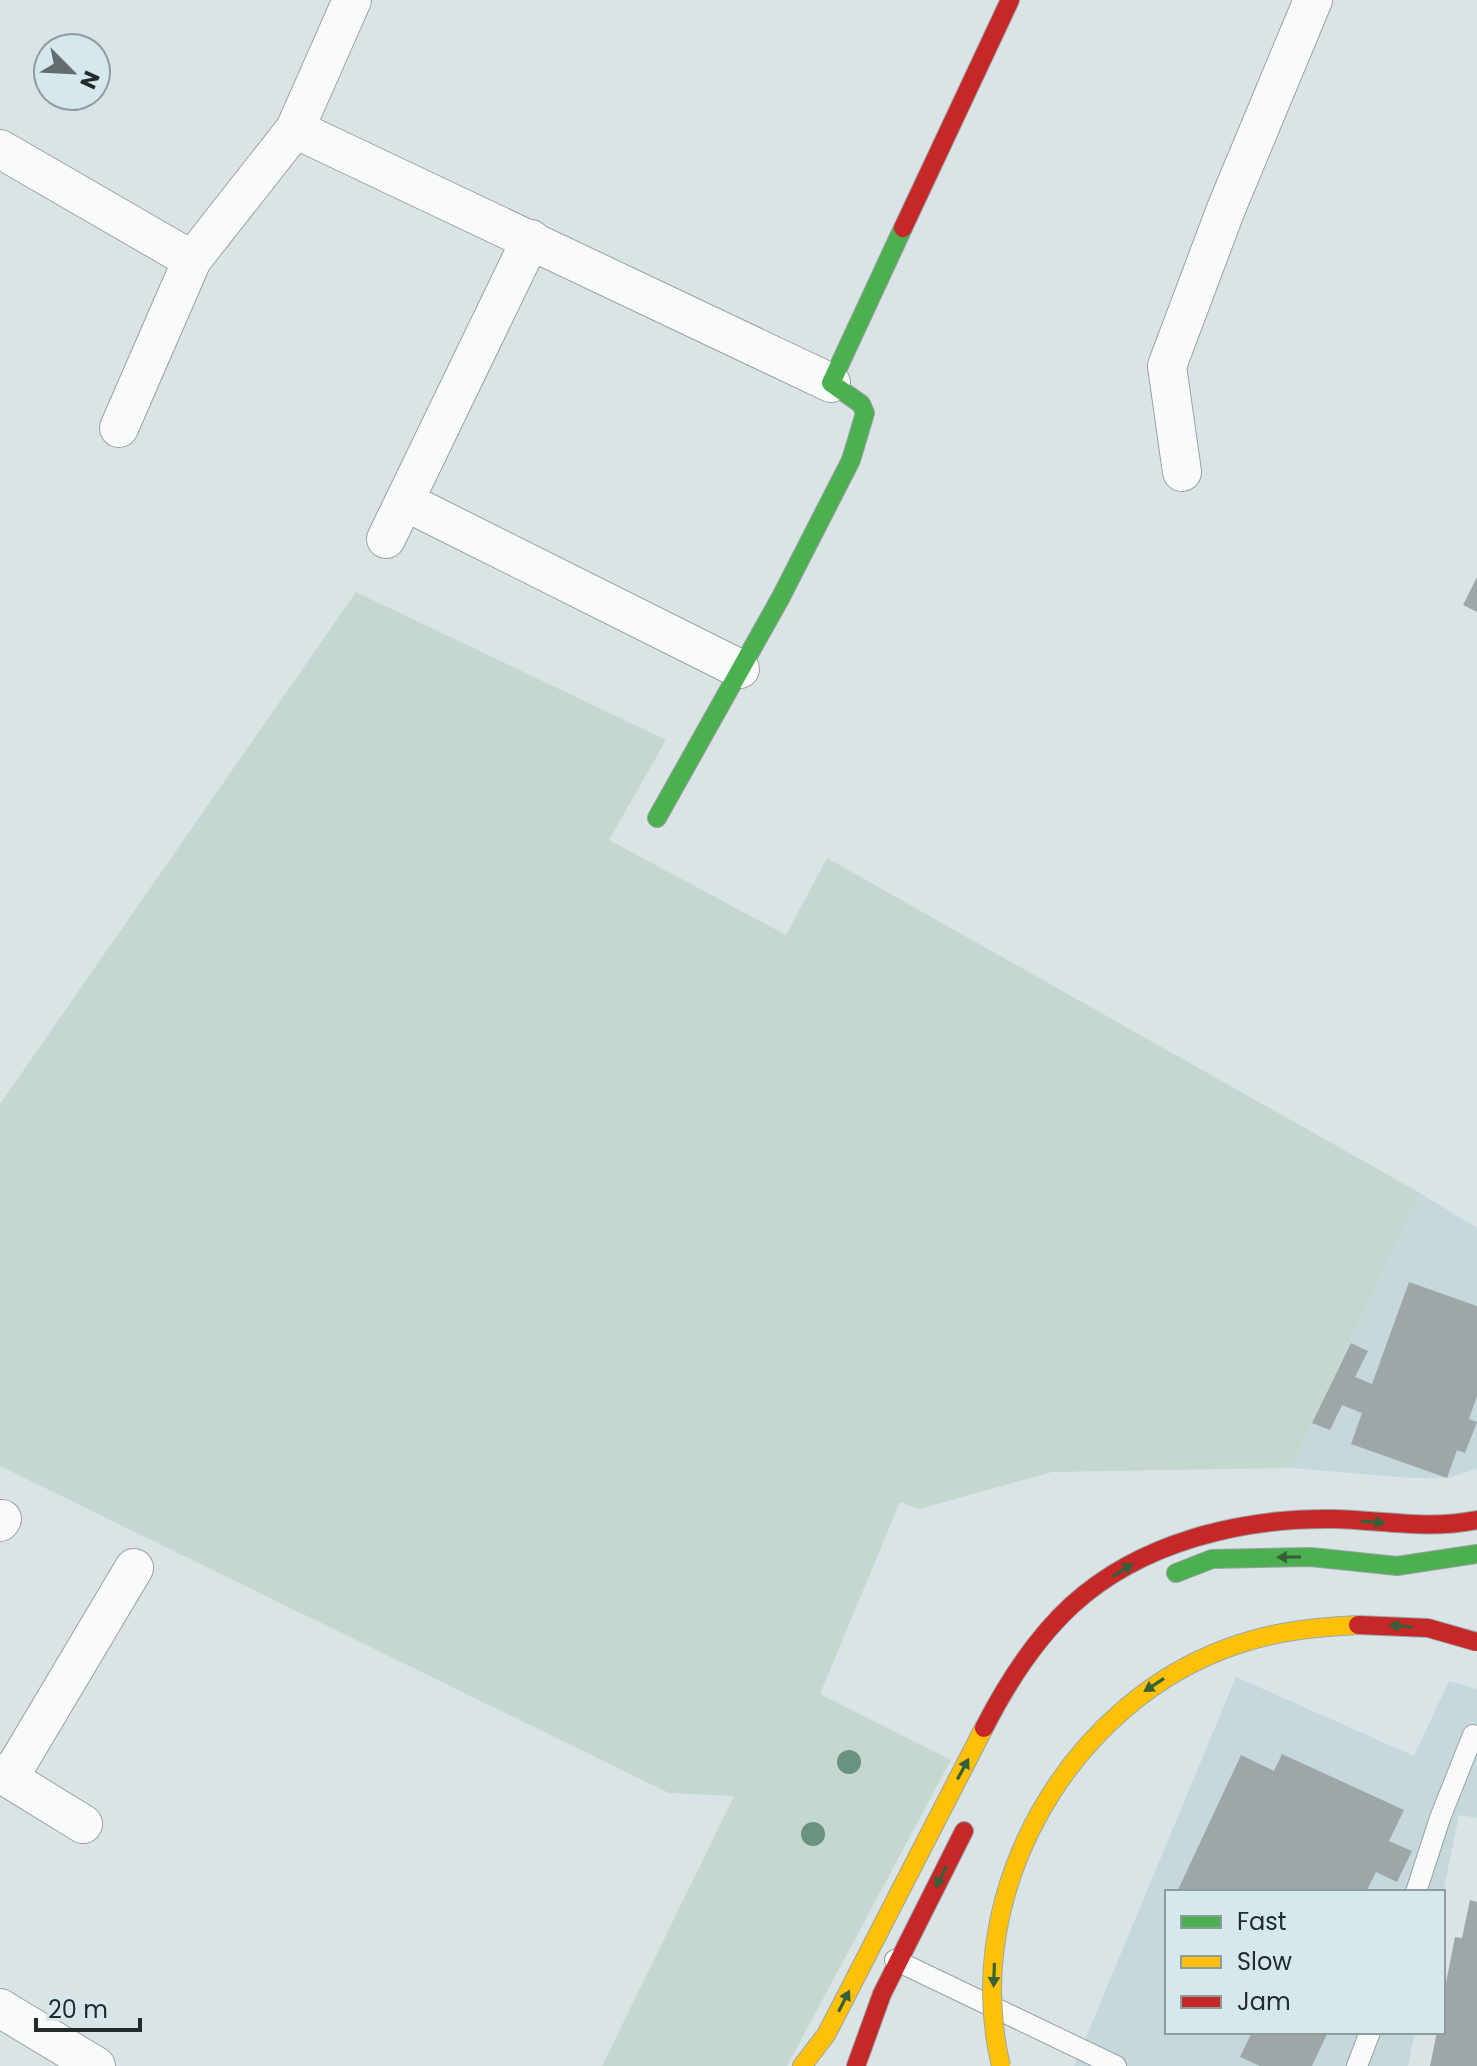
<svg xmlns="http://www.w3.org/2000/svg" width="1477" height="2066" font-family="Poppins,sans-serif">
<rect width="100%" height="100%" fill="#dae4e6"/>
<path fill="#c5d9dd" d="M 1420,1193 L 1477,1228 L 1477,1469 L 1447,1478 L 1409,1478 L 1291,1468 Z
M 1236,1677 L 1414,1756 L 1449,1681 L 1477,1689 L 1477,1818 L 1459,1815 L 1443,1893 L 1167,1892 L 1167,2032 L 1415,2032 L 1408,2066 L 1074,2066 Z"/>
<path fill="#c5d8cf" d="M 356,592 L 666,740 L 609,840 L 786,935 L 827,858 L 1420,1193 L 1291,1468 L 1052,1472 L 919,1509 L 900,1502 L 820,1694 L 951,1760 L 787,2066 L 602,2066 L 734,1796 L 669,1793 L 0,1466 L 0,1104 Z"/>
<path fill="#9fa6a7" d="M 1477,577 L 1477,612 L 1463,605 Z
M 1409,1282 L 1477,1306 L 1477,1396 L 1469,1419 L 1477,1422 L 1465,1453 L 1457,1450 L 1447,1478 L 1351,1444 L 1362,1413 L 1342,1405 L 1330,1430 L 1312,1423 L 1351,1343 L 1368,1351 L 1355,1377 L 1372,1384 Z
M 1282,1754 L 1404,1810 L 1389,1841 L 1412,1851 L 1397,1882 L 1376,1872 L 1366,1892 L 1177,1892 L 1241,1755 L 1274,1771 Z
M 1470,1900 L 1477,1902 L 1477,2066 L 1430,2066 L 1437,2032 L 1443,2032 L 1443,1998 L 1455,1937 L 1462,1938 Z
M 1252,2032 L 1328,2032 L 1312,2066 L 1260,2066 L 1240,2057 Z"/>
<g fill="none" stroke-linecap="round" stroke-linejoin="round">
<g stroke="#9aa1a3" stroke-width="22">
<path id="lane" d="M 1416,1892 L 1440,1818 L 1473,1735
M 895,1960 L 1116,2066
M 1357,2066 L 1370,2032"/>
</g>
<g stroke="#9aa1a3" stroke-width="40">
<path id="street" d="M 295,129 L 831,383
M 0,149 L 192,260
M 119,428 L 192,260 L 295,129 L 352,0
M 1182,472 L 1167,366 L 1226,209 L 1313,0
M 404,501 L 740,669
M 386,539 L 531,239
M 0,1522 L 2,1519
M 0,1773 L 83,1824
M 9,1778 L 134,1568
M 0,2008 L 96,2066"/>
</g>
<g stroke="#9aa1a3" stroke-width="20">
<path id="fast" d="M 657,818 L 781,597 L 851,460 L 865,413 L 861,404 L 831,383 L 903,228
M 1176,1573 L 1212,1559 L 1311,1557 L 1397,1566 L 1477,1554"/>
</g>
<g stroke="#9aa1a3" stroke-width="20">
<path id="slow" d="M 802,2066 L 826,2035 L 984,1728"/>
</g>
<g stroke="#9aa1a3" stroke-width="20">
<path id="jam" d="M 903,228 L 1010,0
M 984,1728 C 1007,1683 1035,1639 1072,1605 C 1141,1542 1241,1518 1332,1519 C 1383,1520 1426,1530 1477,1520
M 856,2066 L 882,1994 L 964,1831"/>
</g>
<use href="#lane" stroke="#f9fbfb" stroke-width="20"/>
<use href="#street" stroke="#f9fbfb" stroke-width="38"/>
<use href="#fast" stroke="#4caf50" stroke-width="18"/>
<use href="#slow" stroke="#ffc107" stroke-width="18"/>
<use href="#jam" stroke="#c62828" stroke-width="18"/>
<g stroke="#95a9b1" stroke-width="20" stroke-linecap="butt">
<path id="slow-bridge" d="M 1001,2066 C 959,1893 1070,1699 1239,1644 C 1278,1631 1317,1627 1358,1625"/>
</g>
<g stroke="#95a9b1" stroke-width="20" stroke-linecap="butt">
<path id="jam-bridge" d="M 1358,1625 L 1428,1628 L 1477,1642"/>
</g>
<use href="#slow-bridge" stroke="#ffc107" stroke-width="18"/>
<use href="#jam-bridge" stroke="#c62828" stroke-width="18"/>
</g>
<g fill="#6a9281">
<circle cx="849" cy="1762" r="12"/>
<circle cx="813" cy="1834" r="12"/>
</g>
<defs><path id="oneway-solid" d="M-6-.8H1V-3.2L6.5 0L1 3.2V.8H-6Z" transform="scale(2)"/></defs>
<g fill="#34603a">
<use href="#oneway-solid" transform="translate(1373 1522) rotate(4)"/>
<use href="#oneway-solid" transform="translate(1289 1557) rotate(179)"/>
<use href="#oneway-solid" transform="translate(1123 1570) rotate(-32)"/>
<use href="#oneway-solid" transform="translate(1401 1626) rotate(-174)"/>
<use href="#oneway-solid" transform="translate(1154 1685) rotate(147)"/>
<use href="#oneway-solid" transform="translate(963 1769) rotate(-62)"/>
<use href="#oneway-solid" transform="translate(941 1877) rotate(117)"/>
<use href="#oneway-solid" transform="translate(994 1975) rotate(92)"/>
<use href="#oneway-solid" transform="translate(844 2001) rotate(-63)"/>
</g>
<rect x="1165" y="1890" width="280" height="144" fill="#d5e8eb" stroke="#8e9c9f" stroke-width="2"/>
<rect x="1181" y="1916" width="40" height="12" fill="#4caf50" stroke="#8e9c9f" stroke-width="2"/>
<text x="1237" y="1930" font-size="24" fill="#242b2c">Fast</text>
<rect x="1181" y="1956" width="40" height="12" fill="#ffc107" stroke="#8e9c9f" stroke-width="2"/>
<text x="1237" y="1970" font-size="24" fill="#242b2c">Slow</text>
<rect x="1181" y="1996" width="40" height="12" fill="#c62828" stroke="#8e9c9f" stroke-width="2"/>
<text x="1237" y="2010" font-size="24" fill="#242b2c">Jam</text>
<g transform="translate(72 72) rotate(114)"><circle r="38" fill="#d5e8eb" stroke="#8e9c9f" stroke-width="2"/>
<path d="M0-6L14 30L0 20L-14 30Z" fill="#646c6d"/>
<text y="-12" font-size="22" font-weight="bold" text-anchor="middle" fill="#242b2c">N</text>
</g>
<path d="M36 2018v12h104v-12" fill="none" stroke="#242b2c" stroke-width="4"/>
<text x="48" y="2018" font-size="24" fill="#242b2c" stroke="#d5e8eb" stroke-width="6" paint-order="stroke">20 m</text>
</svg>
